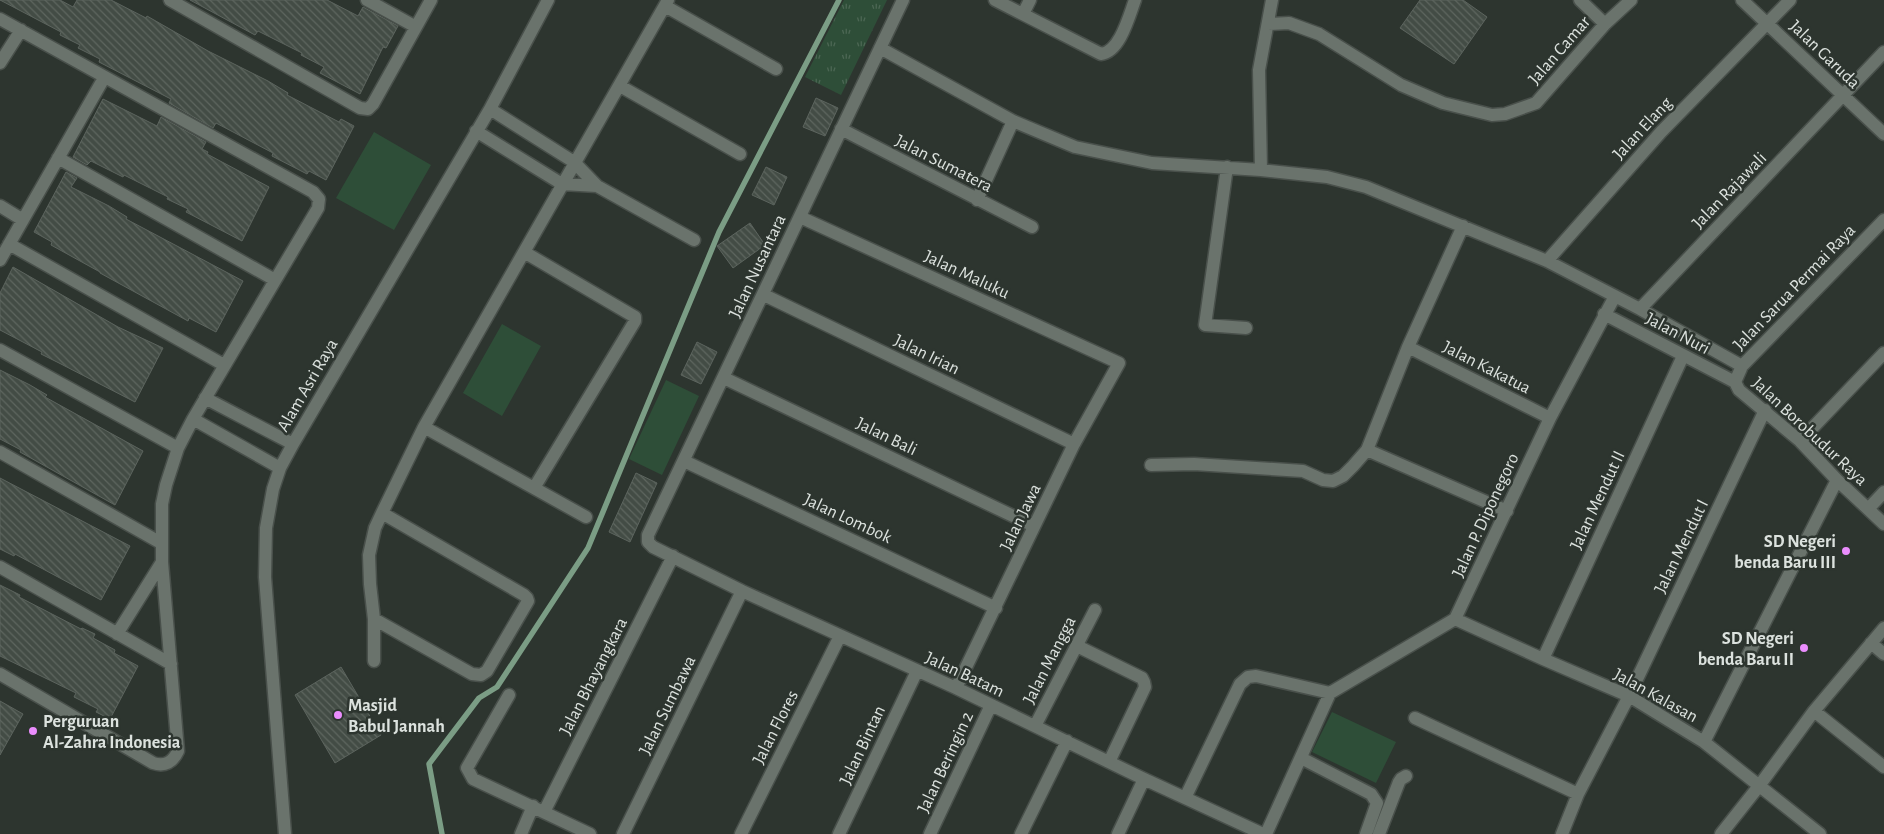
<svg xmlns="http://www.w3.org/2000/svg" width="1884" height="834" font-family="'Alegreya Sans',sans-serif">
<defs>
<pattern id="park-tufts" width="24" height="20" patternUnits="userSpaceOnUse" patternTransform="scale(1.25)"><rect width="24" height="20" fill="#2e4e38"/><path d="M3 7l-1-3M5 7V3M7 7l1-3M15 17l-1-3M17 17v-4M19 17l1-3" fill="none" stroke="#4c6754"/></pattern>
<pattern id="building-back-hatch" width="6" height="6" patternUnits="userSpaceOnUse" patternTransform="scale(1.25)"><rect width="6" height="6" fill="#434c45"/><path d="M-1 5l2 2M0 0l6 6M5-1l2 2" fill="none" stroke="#5e665f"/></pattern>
</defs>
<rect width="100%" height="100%" fill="#2d352f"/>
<path fill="#2e4e38" d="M 374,132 L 431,165 L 394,230 L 336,198 Z
M 502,324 L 541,346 L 502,416 L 463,393 Z
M 666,380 L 699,396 L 662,475 L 629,459 Z
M 1332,712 L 1396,742 L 1376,783 L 1312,752 Z"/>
<path fill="url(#park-tufts)" d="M 844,0 L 887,0 L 841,95 L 805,77 Z"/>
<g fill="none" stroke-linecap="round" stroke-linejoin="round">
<path stroke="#7b9d85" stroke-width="5.5" d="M 442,834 L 429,764 L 479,698 L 497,687 L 588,548 L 719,232 L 839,0"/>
</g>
<path fill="url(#building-back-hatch)" stroke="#5c645e" d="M 0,0 L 60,0 L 73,7 L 77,0 L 111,0 L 146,18 L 147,16 L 208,51 L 268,81 L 288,93 L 287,95 L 339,122 L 341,119 L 354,126 L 326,180 L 309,171 L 307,174 L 272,156 L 273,153 L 216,123 L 213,128 L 169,103 L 171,99 L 167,97 L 99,62 L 100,59 L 78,48 L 80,45 L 60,35 L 61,32 Z
M 190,0 L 327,0 L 358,16 L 363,7 L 398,26 L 386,48 L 383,47 L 360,94 L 320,73 L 324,67 L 301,55 L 302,53 L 258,31 L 255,35 Z
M 1420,0 L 1463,0 L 1487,17 L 1454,64 L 1400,28 Z
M 816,98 L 838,108 L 825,136 L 803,127 Z
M 103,99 L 157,126 L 161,117 L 206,142 L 202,149 L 208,152 L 207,154 L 269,187 L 242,241 L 186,212 L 188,209 L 167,199 L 168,197 L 124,175 L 123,177 L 91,161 L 87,165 L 73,157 Z
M 766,167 L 787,177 L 774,205 L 752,195 Z
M 66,172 L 77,178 L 71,187 L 109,206 L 127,217 L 126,219 L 243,281 L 216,332 L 189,318 L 188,321 L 100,273 L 100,272 L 51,245 L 52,242 L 34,232 Z
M 750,223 L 765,245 L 733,268 L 717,246 Z
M 13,267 L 118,327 L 163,348 L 135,402 L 59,363 L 41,354 L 42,352 L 0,330 L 0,293 Z
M 697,342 L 717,352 L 701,384 L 681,375 Z
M 0,370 L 30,385 L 47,395 L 45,397 L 143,451 L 115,505 L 20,452 L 21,450 L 0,439 Z
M 636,473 L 657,483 L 630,542 L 609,532 Z
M 0,478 L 130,546 L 101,600 L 15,554 L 14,556 L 0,549 Z
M 0,585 L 20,595 L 19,597 L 81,629 L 82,628 L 95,634 L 93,638 L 115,650 L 114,653 L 138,666 L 110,719 L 96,712 L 98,709 L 74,697 L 76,693 L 0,656 Z
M 341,667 L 381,735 L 335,763 L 295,695 Z
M 0,701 L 23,714 L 0,755 Z"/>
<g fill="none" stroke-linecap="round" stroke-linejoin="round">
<g stroke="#49504b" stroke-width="15">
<path id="minor" d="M 170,0 L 360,108 L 368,109 L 373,104 L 431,0
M 367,0 L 416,27
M 903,0 L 648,535 L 648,542 L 653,547 L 742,591 L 956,688 L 1144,779 L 1263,834
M 995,0 L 1101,54 C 1120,52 1129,16 1135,0
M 1580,0 L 1605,24
M 1742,0 L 1884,134
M 665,6 L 776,69
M 1023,14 L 1030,0
M 0,19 L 313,192 L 319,199 L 318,208 L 193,419 L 178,448 L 166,485 L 162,504 L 162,562 L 178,751 C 173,762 165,767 153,763 L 0,674
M 1268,24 L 1289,23 L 1319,34 L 1401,85 L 1443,103 L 1492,115 L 1505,114 L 1536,103 L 1605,24 L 1631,0
M 880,48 L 1013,121 L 1075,147 L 1152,163 L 1261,170 L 1327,177 L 1366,187 L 1547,261 L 1640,309 L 1742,366
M 0,63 L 21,30
M 620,86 L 740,154
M 490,109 L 574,162 L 597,186 L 694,240
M 841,129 L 1032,227
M 476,131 L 562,184 L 597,186
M 58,158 L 275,280
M 1227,167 L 1205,325 L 1246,328
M 1261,170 L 1259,70 L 1272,0
M 977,200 L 1013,121
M 0,206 L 23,220
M 800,217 L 1119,363 L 1074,444 L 956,688
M 9,244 L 224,365
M 524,252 L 635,317 L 635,321 L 534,488
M 0,260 L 104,78
M 1547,261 L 1661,132 L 1790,0
M 764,295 L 1074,444
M 1640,309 L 1884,52
M 1604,314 L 1735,382
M 1408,347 L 1550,418
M 0,350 L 178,448
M 724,378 L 1034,526
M 1735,382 L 1742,366 L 1884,220
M 1735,382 L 1739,390 L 1800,441 L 1837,480 L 1884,524
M 205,398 L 293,444
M 193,419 L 280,468
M 424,427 L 586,517
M 1800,441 L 1884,353
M 1367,450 L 1507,511
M 0,452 L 161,543
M 684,461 L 996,608
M 1151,465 L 1194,464 L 1303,471 L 1323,480 L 1333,481 L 1343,476 L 1353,466 L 1367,450 L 1408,347 L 1463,226
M 1868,509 L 1884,492
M 0,567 L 171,664
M 374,619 L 472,674 L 481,675 L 487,671 L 528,601 L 527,598 L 524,595 L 382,513
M 1455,619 L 1543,659 L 1629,696 L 1704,742 L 1820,834
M 117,634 L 162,562
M 1871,643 L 1884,654
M 1077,646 L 1142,678 L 1144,682 L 1145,687 L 1109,762
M 1543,659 L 1683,356
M 374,661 L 374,619 L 370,584 L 369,555 L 375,528 L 382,513 L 424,427 L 668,0
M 509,695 L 467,768 L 473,779 L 590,834
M 1814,711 L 1884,767
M 1415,718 L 1578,794
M 1035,726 L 1095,610
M 1704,742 L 1837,480
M 1301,758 L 1371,794 L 1377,803 L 1366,834
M 1185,798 L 1240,684 L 1248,677 L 1256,676 L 1330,693
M 544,812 L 673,556
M 285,834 L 265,577 L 266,528 L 273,489 L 280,468 L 293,444 L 490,109 L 548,0
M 521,834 L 533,806
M 623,834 L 742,591
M 741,834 L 840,636
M 839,834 L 917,671
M 930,834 L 991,705
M 1021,834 L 1067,741
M 1118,834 L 1144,779
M 1266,834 L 1330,693 L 1455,619 L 1550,418 L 1615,296
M 1379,834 L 1399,782 L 1401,779 L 1406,776
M 1562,834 L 1578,794 L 1629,696 L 1765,410
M 1721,834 L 1759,786 L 1814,711 L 1884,628"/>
</g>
<use href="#minor" stroke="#6a736c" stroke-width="12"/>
</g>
<g fill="#ea8dfd" stroke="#2d352f" stroke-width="2">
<circle cx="1846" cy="551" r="5"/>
<circle cx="1804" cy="648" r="5"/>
<circle cx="338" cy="715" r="5"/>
<circle cx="33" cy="731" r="5"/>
</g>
<g text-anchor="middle" stroke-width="5" stroke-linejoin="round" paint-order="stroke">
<g font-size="18" fill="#dce2de" stroke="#2d352f">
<text transform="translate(1559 50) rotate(-49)" y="6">Jalan Camar</text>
<text transform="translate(1825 54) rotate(44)" y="6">Jalan Garuda</text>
<text transform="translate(1642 128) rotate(-47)" y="6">Jalan Elang</text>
<text transform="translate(944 163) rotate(27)" y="6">Jalan Sumatera</text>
<text transform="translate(1729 190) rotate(-46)" y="6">Jalan Rajawali</text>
<text transform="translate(757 266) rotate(-65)" y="6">Jalan Nusantara</text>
<text transform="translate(967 274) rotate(25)" y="6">Jalan Maluku</text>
<text transform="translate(1794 287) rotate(-46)" y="6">Jalan Sarua Permai Raya</text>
<text transform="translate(1678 333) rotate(28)" y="6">Jalan Nuri</text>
<text transform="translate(927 354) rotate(26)" y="6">Jalan Irian</text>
<text transform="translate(1487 367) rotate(27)" y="6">Jalan Kakatua</text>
<text transform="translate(307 385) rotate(-60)" y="6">Alam Asri Raya</text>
<text transform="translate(1810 431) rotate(43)" y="6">Jalan Borobudur Raya</text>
<text transform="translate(887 436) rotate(26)" y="6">Jalan Bali</text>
<text transform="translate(1597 500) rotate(-65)" y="6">Jalan Mendut II</text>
<text transform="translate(1485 515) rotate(-65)" y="6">Jalan P. Diponegoro</text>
<text transform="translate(1020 517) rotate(-64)" y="6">Jalan Jawa</text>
<text transform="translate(848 518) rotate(25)" y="6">Jalan Lombok</text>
<text transform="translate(1681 546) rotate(-64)" y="6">Jalan Mendut I</text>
<text transform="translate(1049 660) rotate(-63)" y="6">Jalan Mangga</text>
<text transform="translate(965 674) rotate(25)" y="6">Jalan Batam</text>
<text transform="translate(593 676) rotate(-63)" y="6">Jalan Bhayangkara</text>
<text transform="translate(1656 695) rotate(29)" y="6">Jalan Kalasan</text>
<text transform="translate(667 705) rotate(-64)" y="6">Jalan Sumbawa</text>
<text transform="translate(775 727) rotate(-63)" y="6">Jalan Flores</text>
<text transform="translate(862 745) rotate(-65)" y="6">Jalan Bintan</text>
<text transform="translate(945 762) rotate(-65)" y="6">Jalan Beringin 2</text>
</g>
<g font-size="18" font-weight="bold" fill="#dce2de" stroke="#2d352f" text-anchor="end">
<text x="1836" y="547">SD Negeri<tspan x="1836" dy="21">benda Baru III</tspan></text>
<text x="1794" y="644">SD Negeri<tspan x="1794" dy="21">benda Baru II</tspan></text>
<text x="348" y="711" text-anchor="start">Masjid<tspan x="348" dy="21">Babul Jannah</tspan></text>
<text x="43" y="727" text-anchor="start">Perguruan<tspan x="43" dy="21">Al-Zahra Indonesia</tspan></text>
</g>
</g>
</svg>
